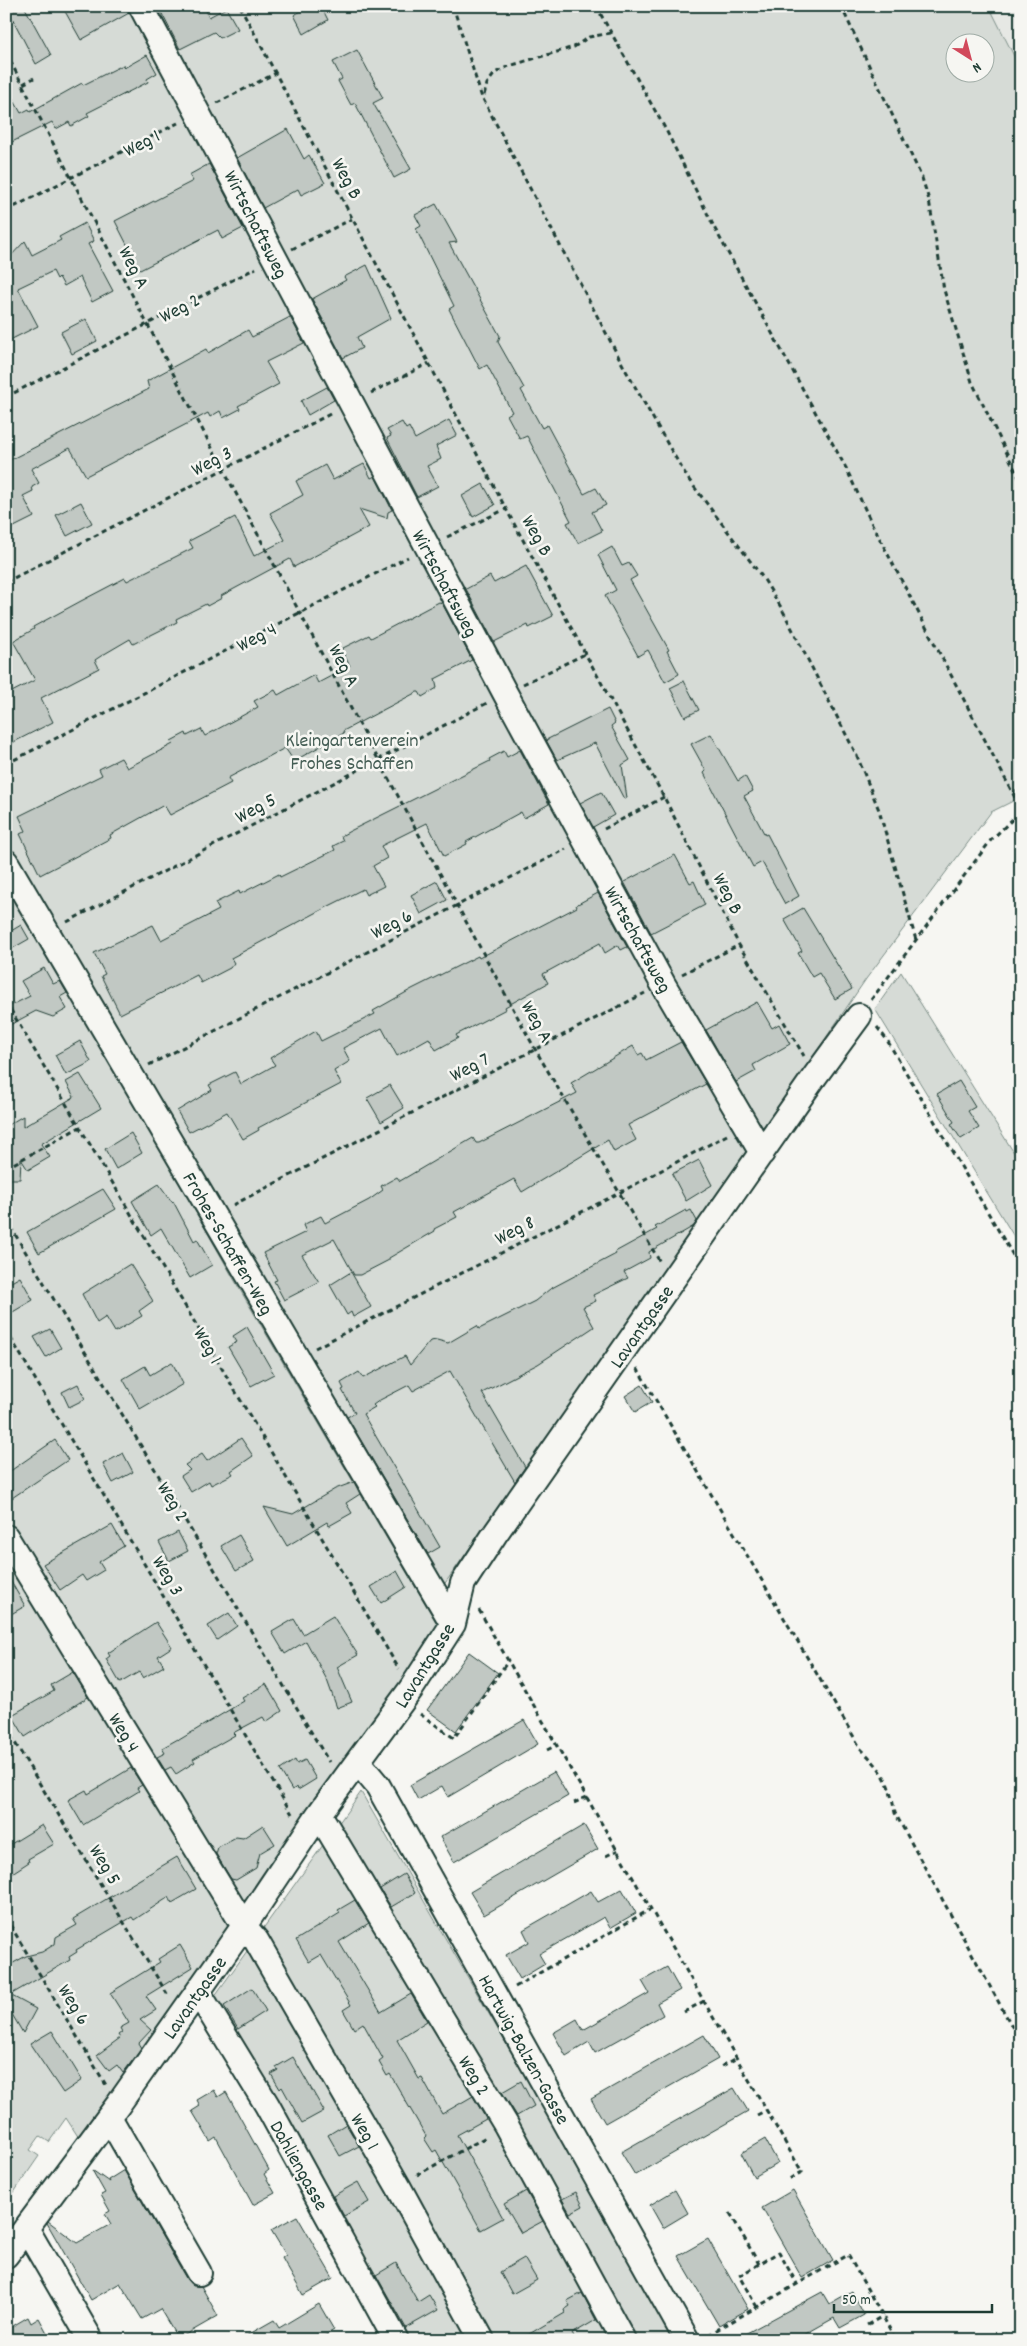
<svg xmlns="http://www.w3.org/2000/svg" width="1027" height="2346" font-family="Dekko,sans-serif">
<rect width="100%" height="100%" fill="#f6f6f2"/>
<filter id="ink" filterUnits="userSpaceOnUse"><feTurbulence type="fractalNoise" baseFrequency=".02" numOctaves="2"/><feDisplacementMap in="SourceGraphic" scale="10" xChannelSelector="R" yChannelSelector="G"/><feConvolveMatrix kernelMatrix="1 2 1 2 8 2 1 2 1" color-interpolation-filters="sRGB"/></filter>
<g filter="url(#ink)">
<path fill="#e6e8e4" d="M 989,6 L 1021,6 L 1021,68 Z"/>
<path fill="#d6dbd6" stroke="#7a8c85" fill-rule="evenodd" d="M 6,6 L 989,6 L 1021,70 L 1021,797 L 991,812 L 866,979 L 671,1265 L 443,1586 L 6,840 ZM 954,42 L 984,42 L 984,72 L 954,72 Z
M 6,879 L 239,1288 L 439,1627 L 79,2138 L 66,2118 L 49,2142 L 40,2136 L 30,2150 L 39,2156 L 6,2204 Z
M 901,972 L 1021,1164 L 1021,1248 L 875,1009 Z
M 361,1792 L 568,2151 L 672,2340 L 400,2340 L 214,1997 Z"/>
<path fill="#c1c8c3" stroke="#1f3d34" d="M 6,6 L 24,6 L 51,55 L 36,64 Z
M 62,6 L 127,6 L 129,13 L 81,40 Z
M 158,6 L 204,6 L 209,17 L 226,8 L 238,29 L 220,38 L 214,32 L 180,49 Z
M 310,6 L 321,6 L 328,20 L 304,34 L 294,15 Z
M 357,50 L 383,98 L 373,103 L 411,169 L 394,178 L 355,103 L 351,105 L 338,81 L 342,79 L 333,62 Z
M 147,55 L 157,73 L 147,79 L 148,82 L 87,113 L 89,116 L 71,126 L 69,122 L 56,129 L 52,122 L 6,145 L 6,86 L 21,113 L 29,109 L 30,112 L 82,83 L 83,85 L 123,65 L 124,68 Z
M 288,129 L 304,159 L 309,155 L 325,183 L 301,195 L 298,189 L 263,208 L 237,158 Z
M 209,164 L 243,228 L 222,239 L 218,230 L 140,270 L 115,221 L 193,181 L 189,175 Z
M 436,204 L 457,242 L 449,243 L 500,336 L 498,342 L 524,388 L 521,390 L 542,428 L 547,425 L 584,494 L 596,488 L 606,505 L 592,512 L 602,531 L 578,543 L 567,523 L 571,521 L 527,436 L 520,439 L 507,415 L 512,412 L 487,365 L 480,369 L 449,309 L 454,306 L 416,229 L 421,226 L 415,215 Z
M 85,223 L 94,241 L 88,244 L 113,291 L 92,302 L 80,277 L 64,286 L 59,277 L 57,279 L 53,271 L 18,288 L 38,326 L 6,342 L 6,261 L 25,241 L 32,255 L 61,240 L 59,237 Z
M 367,265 L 391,318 L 357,337 L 362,348 L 343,358 L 312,299 L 346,280 L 344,277 Z
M 290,317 L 304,343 L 266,362 L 279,384 L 238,406 L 240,409 L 223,418 L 220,411 L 210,417 L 208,413 L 86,476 L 70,448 L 31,469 L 39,483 L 32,487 L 33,491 L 23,496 L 34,517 L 12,528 L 6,517 L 6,462 L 149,389 L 147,381 L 206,349 L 208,353 L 248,330 L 252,337 Z
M 86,319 L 97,341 L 72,354 L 61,332 Z
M 327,387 L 334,400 L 308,415 L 301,401 Z
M 449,420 L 457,435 L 436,446 L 441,459 L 427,466 L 438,486 L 417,497 L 387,438 L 391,436 L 387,430 L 402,422 L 406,429 L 409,427 L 415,439 Z
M 364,464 L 371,478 L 375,476 L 392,510 L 388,512 L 387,518 L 359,509 L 369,527 L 294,567 L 290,559 L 221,596 L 222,598 L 207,606 L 206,604 L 176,619 L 177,622 L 133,644 L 130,639 L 101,656 L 95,660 L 99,668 L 41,698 L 53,722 L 6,746 L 6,695 L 35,680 L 13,641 L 34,629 L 33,627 L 81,601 L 125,578 L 127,581 L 193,548 L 189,541 L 235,517 L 254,556 L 285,540 L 270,513 L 303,495 L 296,481 L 325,465 L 333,480 Z
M 483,484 L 495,505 L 473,517 L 462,496 Z
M 81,502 L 92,523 L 67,536 L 56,515 Z
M 612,547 L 622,566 L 629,563 L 637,576 L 630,580 L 669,650 L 667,651 L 679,674 L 665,682 L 648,650 L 638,656 L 605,596 L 616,590 L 598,555 Z
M 526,566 L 553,616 L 529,628 L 528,625 L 494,642 L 466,589 L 490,576 L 494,583 Z
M 439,602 L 442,603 L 472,660 L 435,679 L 437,688 L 422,697 L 419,692 L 417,692 L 343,731 L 344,733 L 294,761 L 285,748 L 228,778 L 231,783 L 170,815 L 164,805 L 110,835 L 111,838 L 40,875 L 20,834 L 26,831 L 19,816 L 102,775 L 99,769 L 121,758 L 127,768 L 173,744 L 171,741 L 186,733 L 187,736 L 201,729 L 205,736 L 258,707 L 254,701 L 275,690 L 278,695 L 314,675 L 318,683 L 350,666 L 341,649 L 369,635 L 371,638 Z
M 684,681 L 699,710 L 685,717 L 670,688 Z
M 608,709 L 615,723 L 611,726 L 630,760 L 622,765 L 627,798 L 624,799 L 595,743 L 557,760 L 546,740 Z
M 711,734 L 738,781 L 745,776 L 753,791 L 744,796 L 765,835 L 767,834 L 799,896 L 785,904 L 762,862 L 753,867 L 704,773 L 706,771 L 691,744 Z
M 520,750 L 549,804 L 524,818 L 521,812 L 466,842 L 467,844 L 444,856 L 427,823 L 381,846 L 387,858 L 373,866 L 384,886 L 366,895 L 363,889 L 329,906 L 231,958 L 234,963 L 230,968 L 201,983 L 197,975 L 120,1014 L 101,976 L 105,974 L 94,953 L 153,925 L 161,940 L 219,910 L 215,903 L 239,891 L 240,894 L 279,874 L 280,877 L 335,850 L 333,846 L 343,841 L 341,836 L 350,831 L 490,761 L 489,759 L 504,751 L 507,757 Z
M 601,792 L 614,815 L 593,827 L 580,803 Z
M 675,855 L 690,883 L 694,881 L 705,905 L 651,933 L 624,882 Z
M 437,881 L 447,900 L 421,914 L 411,895 Z
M 598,893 L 627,947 L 621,950 L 618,945 L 605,953 L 600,943 L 543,974 L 548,983 L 505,1007 L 506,1009 L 456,1035 L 458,1038 L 436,1050 L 429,1038 L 397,1056 L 382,1028 L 343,1048 L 350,1061 L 334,1071 L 341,1084 L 258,1128 L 259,1130 L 243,1139 L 227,1112 L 189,1132 L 177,1111 L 212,1090 L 209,1085 L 235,1072 L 241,1084 L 275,1065 L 270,1058 L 316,1031 L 321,1041 L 375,1014 L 373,1011 L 412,989 L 478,956 L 479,958 L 577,907 L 576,905 Z
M 803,908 L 852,989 L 835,999 L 819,973 L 812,977 L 798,953 L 802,951 L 784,919 Z
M 21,925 L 29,939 L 6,952 L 6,934 Z
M 44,968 L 53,984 L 60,981 L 67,993 L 60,997 L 67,1009 L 53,1017 L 36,1011 L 6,1027 L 6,1008 L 30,996 L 21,981 Z
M 757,1002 L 772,1028 L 779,1024 L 790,1044 L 753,1065 L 756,1071 L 736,1082 L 706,1030 Z
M 80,1041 L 91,1062 L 66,1075 L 55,1055 Z
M 681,1042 L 706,1084 L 628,1125 L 636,1140 L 614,1152 L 608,1140 L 522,1192 L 514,1179 L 454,1212 L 457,1217 L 434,1229 L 435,1231 L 389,1258 L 389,1260 L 360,1275 L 354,1275 L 334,1239 L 302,1255 L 319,1282 L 284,1300 L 274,1281 L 277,1280 L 263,1253 L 306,1232 L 303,1225 L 321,1216 L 325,1223 L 369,1200 L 383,1190 L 381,1186 L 397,1177 L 400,1181 L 473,1138 L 476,1143 L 479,1143 L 577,1093 L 571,1083 L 633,1046 L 638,1055 L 642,1053 L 646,1060 Z
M 80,1074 L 101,1108 L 41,1144 L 50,1157 L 28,1170 L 21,1159 L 20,1179 L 6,1179 L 6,1126 L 23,1116 L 23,1127 L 74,1097 L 66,1082 Z
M 959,1081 L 975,1107 L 968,1111 L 979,1128 L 961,1139 L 951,1124 L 954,1122 L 937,1094 Z
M 390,1085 L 404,1108 L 381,1122 L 367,1098 Z
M 131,1133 L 142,1153 L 116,1169 L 105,1149 Z
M 699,1160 L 712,1185 L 686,1201 L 672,1174 Z
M 159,1184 L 172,1202 L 173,1201 L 194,1241 L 197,1239 L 212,1265 L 190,1278 L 161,1228 L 151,1235 L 132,1201 Z
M 103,1189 L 116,1209 L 39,1253 L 27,1232 Z
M 686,1210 L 687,1212 L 691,1210 L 697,1221 L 694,1226 L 649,1252 L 650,1258 L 624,1272 L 628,1278 L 593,1295 L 596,1301 L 583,1307 L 594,1327 L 538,1364 L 482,1393 L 525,1467 L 515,1482 L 450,1371 L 413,1391 L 409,1385 L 380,1400 L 373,1405 L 375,1407 L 363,1414 L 440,1547 L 428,1554 L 347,1417 L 355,1413 L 342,1390 L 344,1389 L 341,1383 L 359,1372 L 363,1378 L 405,1356 L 410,1365 L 430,1341 L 437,1340 L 448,1343 L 477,1326 L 479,1329 L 535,1301 L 550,1289 L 616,1254 L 615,1252 L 657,1229 L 655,1227 Z
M 130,1264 L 153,1301 L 139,1311 L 142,1316 L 115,1332 L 106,1317 L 97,1323 L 82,1294 Z
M 351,1272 L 371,1307 L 353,1317 L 351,1312 L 347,1315 L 330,1285 Z
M 20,1277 L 33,1300 L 6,1316 L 6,1285 Z
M 247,1327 L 274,1374 L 251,1386 L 228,1347 L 237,1342 L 233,1336 Z
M 50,1329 L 61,1348 L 46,1357 L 34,1337 Z
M 172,1362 L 183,1384 L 140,1409 L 123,1379 L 145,1366 L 150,1375 Z
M 78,1384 L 85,1399 L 69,1407 L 62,1392 Z
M 642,1385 L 652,1402 L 635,1412 L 625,1396 Z
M 241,1438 L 253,1456 L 231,1471 L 233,1474 L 211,1485 L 209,1481 L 191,1492 L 181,1476 L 190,1470 L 185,1465 L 202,1454 L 207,1461 Z
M 55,1440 L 68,1460 L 6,1502 L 6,1474 Z
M 123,1453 L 133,1472 L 113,1483 L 103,1464 Z
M 354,1482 L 360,1494 L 346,1503 L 352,1513 L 329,1526 L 327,1522 L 287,1546 L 264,1507 L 293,1514 L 335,1489 Z
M 112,1525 L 124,1546 L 99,1562 L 104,1570 L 86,1581 L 82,1575 L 60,1590 L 43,1564 Z
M 178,1532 L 188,1551 L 169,1561 L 159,1542 Z
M 239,1535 L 254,1561 L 236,1571 L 221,1546 Z
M 397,1571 L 406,1587 L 381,1603 L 371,1587 Z
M 6,1573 L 25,1606 L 6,1617 Z
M 229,1613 L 237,1626 L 217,1640 L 208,1626 Z
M 333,1616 L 358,1655 L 337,1667 L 352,1702 L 337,1708 L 327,1680 L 306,1641 L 285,1654 L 272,1632 L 294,1619 L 303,1634 Z
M 156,1622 L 172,1647 L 158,1656 L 164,1666 L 143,1678 L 139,1672 L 120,1683 L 106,1659 L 110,1656 L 108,1653 Z
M 469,1652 L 498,1673 L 456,1731 L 427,1710 Z
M 73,1672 L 88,1697 L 25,1737 L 12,1715 L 54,1691 L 51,1685 Z
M 266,1684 L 282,1711 L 266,1722 L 263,1717 L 233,1733 L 235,1735 L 193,1759 L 195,1762 L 176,1774 L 171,1767 L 165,1770 L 157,1757 L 165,1753 L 162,1748 L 178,1739 L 179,1740 L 244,1701 L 242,1698 Z
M 524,1720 L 538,1744 L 448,1797 L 442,1786 L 418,1800 L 410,1785 Z
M 295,1760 L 297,1764 L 305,1760 L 316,1779 L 298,1790 L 297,1787 L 292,1790 L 280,1770 Z
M 131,1768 L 142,1785 L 137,1788 L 139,1791 L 83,1825 L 68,1800 L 86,1790 L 88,1794 Z
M 554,1772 L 568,1796 L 454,1862 L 440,1837 Z
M 42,1825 L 54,1844 L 28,1859 L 29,1862 L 6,1877 L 6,1847 Z
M 263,1825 L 275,1844 L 260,1853 L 256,1868 L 236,1880 L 231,1879 L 216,1854 L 218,1847 L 236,1837 L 243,1838 Z
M 584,1825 L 598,1849 L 484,1915 L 470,1892 Z
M 177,1857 L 196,1889 L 172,1903 L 169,1897 L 134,1920 L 132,1917 L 76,1950 L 77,1952 L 69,1957 L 70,1960 L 10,1995 L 36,2009 L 23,2033 L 6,2004 L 6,1967 L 26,1956 L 42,1952 L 55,1944 L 56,1937 L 77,1925 L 73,1919 Z
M 404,1874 L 415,1893 L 391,1907 L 380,1889 Z
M 622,1889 L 636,1913 L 610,1928 L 604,1917 L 539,1954 L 545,1964 L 520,1979 L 506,1955 L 529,1942 L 523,1930 L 591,1891 L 598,1902 Z
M 355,1900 L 369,1923 L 339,1942 L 381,2012 L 411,1994 L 427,2021 L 397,2040 L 419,2079 L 422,2078 L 442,2114 L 473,2096 L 486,2119 L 457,2135 L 503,2218 L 481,2230 L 436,2150 L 433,2152 L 424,2138 L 426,2136 L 390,2074 L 387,2076 L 379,2062 L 383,2059 L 363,2023 L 354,2029 L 343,2010 L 351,2005 L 321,1955 L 309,1962 L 296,1940 L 340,1913 L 338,1910 Z
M 180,1945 L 193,1967 L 146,1996 L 156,2010 L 140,2020 L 151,2030 L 139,2043 L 142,2048 L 123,2073 L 117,2065 L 109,2071 L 97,2055 L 120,2038 L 118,2035 L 122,2032 L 120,2028 L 129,2023 L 110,1993 L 160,1962 L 158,1959 Z
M 667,1967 L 680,1990 L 657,2003 L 663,2015 L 595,2053 L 589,2042 L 566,2056 L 553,2033 L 577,2019 L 583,2030 L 649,1993 L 642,1981 Z
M 252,1988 L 266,2011 L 238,2029 L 224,2006 Z
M 52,2031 L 82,2080 L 63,2093 L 30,2044 Z
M 704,2035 L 718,2059 L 605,2123 L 591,2099 Z
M 293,2057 L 324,2111 L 302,2123 L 282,2087 L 280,2089 L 271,2074 L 278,2070 L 276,2067 Z
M 521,2081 L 534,2106 L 517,2116 L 502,2092 Z
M 734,2088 L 748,2111 L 635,2175 L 621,2152 Z
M 214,2090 L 218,2097 L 226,2092 L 269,2170 L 264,2174 L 275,2193 L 253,2205 L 216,2137 L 210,2141 L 192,2111 L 200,2106 L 197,2100 Z
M 346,2124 L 359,2146 L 340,2156 L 328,2135 Z
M 765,2139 L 778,2163 L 754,2177 L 741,2153 Z
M 92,2170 L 109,2182 L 108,2180 L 124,2170 L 187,2280 L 193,2286 L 201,2286 L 218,2316 L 178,2339 L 160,2309 L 142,2319 L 120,2283 L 91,2300 L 47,2223 L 48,2221 L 77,2243 L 111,2224 L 105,2214 L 110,2211 L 101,2195 L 105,2193 Z
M 358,2182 L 369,2202 L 344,2216 L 333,2196 Z
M 675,2190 L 688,2213 L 663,2228 L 650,2205 Z
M 793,2190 L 833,2260 L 802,2278 L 762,2208 Z
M 526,2191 L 543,2221 L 521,2233 L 504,2204 Z
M 576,2192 L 583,2206 L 570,2213 L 562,2199 Z
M 297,2216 L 333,2278 L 303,2295 L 282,2258 L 286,2255 L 271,2230 Z
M 708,2239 L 748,2309 L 719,2326 L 678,2256 Z
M 524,2258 L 537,2280 L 512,2294 L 500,2272 Z
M 396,2263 L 418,2302 L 429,2295 L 438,2310 L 406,2328 L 376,2275 Z
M 852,2291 L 864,2315 L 840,2328 L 834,2318 L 795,2340 L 734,2340 L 822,2292 L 829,2304 Z
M 582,2293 L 596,2320 L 572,2334 L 576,2340 L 519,2340 L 565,2313 L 564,2310 L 570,2306 L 567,2301 Z
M 319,2304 L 334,2330 L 318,2340 L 239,2340 L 274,2320 L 279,2328 Z
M 28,2317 L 31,2323 L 39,2318 L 51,2340 L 6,2340 L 6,2330 Z"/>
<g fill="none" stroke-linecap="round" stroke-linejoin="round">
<g stroke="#1f3d34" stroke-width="28">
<path id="minor" d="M 141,6 L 505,693 L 663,984 L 762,1153
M 6,862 L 453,1624
M 6,1537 L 244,1926 L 256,1940 L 398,2186 L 482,2340
M 358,1762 L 378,1786 L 687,2340
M 319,1814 L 506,2125 L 623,2340
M 198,1992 L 267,2105 L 396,2340
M 109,2117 L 199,2273
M 26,2228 L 91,2340
M 6,2255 L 118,2105 L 244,1926 L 319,1814 L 411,1689 L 453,1624 L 463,1583 L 495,1534 L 815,1076 L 859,1016"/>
</g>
<path stroke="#1f3d34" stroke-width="3" stroke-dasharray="5 4" stroke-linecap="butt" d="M 240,6 L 506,509 L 664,797 L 739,945 L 804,1056
M 453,6 L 482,98
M 596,6 L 666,130 L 715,229 L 846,468 L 871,522 L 1021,809
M 841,6 L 922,178 L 929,200 L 944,290 L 972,382 L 1021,482
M 611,33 L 589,37 L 574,47 L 509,66 L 495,73 L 487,84 L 483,99 L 625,369 L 671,450 L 689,480 L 763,578 L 782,609 L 857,756 L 879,810 L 916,940
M 6,53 L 224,471 L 378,759 L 535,1049 L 660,1262
M 23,84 L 34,78
M 217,103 L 276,73
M 6,211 L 178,123
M 292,249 L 352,219
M 371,393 L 429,363
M 6,397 L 256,268
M 447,537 L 506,509
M 6,582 L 332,413
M 523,684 L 585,654
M 6,764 L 408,557
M 1014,794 L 1021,780
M 604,829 L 664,797
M 67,922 L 487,703
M 682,974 L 739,945
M 871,1000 L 991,840 L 1021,811
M 6,1002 L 399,1669
M 877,1027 L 887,1040 L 1021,1269
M 149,1065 L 566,849
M 6,1168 L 80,1127
M 233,1205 L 645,993
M 6,1219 L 329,1762
M 6,1330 L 292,1814
M 315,1348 L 619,1193 L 727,1135
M 637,1368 L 861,1749 C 885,1773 888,1779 895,1813 L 1021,2043
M 479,1610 L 802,2172 L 787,2180
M 420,1714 L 454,1738 L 508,1661
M 6,1728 L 169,1997
M 547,1750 L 557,1745
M 574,1803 L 587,1797
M 606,1856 L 618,1850
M 6,1918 L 106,2085
M 515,1987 L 651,1909
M 684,2012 L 704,2001
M 722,2066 L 737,2058
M 757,2115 L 767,2110
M 417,2175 L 488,2136
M 730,2213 L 759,2264
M 757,2307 L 739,2276 L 779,2252 L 797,2284
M 867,2325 L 883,2316
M 708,2335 L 848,2255 L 896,2340"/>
<use href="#minor" stroke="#f6f6f2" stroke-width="24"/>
</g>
</g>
<g text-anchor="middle" stroke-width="5" stroke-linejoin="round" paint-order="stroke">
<g font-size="20" fill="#1f3d34" stroke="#f6f6f2">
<text transform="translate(141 142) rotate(-27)" y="7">Weg 1</text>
<text transform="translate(348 178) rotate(62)" y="7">Weg B</text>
<text transform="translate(257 224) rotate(63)" y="7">Wirtschaftsweg</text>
<text transform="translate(135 267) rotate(63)" y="7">Weg A</text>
<text transform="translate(179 307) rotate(-27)" y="7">Weg 2</text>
<text transform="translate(211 460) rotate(-27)" y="7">Weg 3</text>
<text transform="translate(538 535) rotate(61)" y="7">Weg B</text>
<text transform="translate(446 583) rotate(62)" y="7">Wirtschaftsweg</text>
<text transform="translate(256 636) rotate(-27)" y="7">Weg 4</text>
<text transform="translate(345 665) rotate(63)" y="7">Weg A</text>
<text transform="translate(255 807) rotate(-28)" y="7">Weg 5</text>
<text transform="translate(729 893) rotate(63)" y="7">Weg B</text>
<text transform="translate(391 923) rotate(-27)" y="7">Weg 6</text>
<text transform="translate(639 939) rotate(61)" y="7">Wirtschaftsweg</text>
<text transform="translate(538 1021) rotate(61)" y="7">Weg A</text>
<text transform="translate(469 1066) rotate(-27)" y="7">Weg 7</text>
<text transform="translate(514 1229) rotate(-27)" y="7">Weg 8</text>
<text transform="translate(229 1243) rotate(60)" y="7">Frohes-Schaffen-Weg</text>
<text transform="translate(641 1326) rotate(-55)" y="7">Lavantgasse</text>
<text transform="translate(209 1345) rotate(60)" y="7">Weg 1</text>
<text transform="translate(174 1501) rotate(59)" y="7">Weg 2</text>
<text transform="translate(169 1575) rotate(59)" y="7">Weg 3</text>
<text transform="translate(424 1665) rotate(-58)" y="7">Lavantgasse</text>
<text transform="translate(125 1732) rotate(59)" y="7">Weg 4</text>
<text transform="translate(106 1864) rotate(59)" y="7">Weg 5</text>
<text transform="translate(194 1997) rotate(-55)" y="7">Lavantgasse</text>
<text transform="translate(75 2004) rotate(59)" y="7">Weg 6</text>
<text transform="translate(525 2049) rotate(61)" y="7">Hartwig-Balzen-Gasse</text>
<text transform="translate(475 2075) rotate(59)" y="7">Weg 2</text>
<text transform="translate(366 2131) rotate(60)" y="7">Weg 1</text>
<text transform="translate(300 2165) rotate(61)" y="7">Dahliengasse</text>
</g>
<g font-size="20" fill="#445d54" stroke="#f6f6f2">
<text x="352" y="746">Kleingartenverein<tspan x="352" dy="23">Frohes Schaffen</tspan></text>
</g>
</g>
<rect width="1027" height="2346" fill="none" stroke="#f6f6f2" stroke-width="25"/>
<rect x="12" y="12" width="1002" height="2321" fill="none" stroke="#1f3d34" stroke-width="2" filter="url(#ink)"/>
<g transform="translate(970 58) rotate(144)"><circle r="24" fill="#f6f6f2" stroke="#a0aca6"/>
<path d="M0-4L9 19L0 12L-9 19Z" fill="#d1495b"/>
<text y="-8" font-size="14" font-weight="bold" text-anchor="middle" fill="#1f3d34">N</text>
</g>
<path d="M834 2304v8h158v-8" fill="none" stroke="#1f3d34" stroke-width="2.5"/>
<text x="842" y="2304" font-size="15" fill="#1f3d34" stroke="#f6f6f2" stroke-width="4" paint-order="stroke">50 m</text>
</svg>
